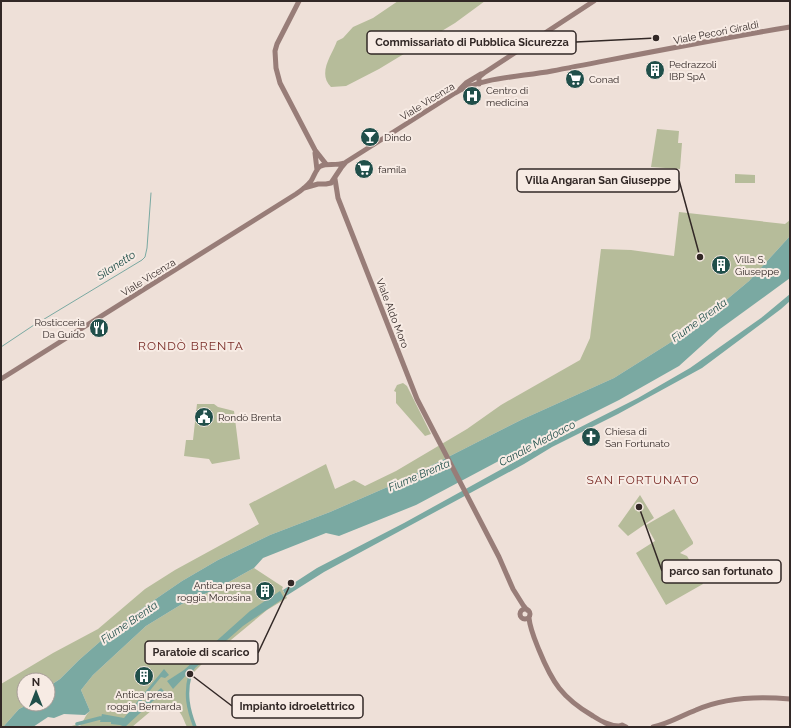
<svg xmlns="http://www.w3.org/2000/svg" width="791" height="728" font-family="Raleway,sans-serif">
<rect width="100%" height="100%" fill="#eee0d8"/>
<path fill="#b6bc9a" d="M 398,1 L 485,1 L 455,23 L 379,69 L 346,86 L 331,87 C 317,73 332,55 337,41 L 343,38 L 353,27 L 373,18 Z
M 657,129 L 679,131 L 678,143 L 682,143 L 680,169 L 651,167 Z
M 735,174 L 755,175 L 755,183 L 735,183 Z
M 679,212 L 785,224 L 790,220 L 790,236 L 749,281 L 719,306 L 684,334 L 614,378 L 523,419 L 399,482 L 330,512 L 270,535 L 218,560 L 182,581 L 141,609 L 111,632 L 79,660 L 60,679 L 48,687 L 48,680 L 24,680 L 24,704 L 29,704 L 19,709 L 3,727 L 1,727 L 1,684 L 53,653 L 98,629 L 145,589 L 175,570 L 259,524 L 249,504 L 326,464 L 335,489 L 354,480 L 365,486 L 396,471 L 467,429 L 501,405 L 580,360 L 590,338 L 601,249 L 631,250 L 674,256 Z
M 403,383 L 407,386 L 431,434 L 425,436 L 396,403 L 396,392 L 394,391 L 397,385 Z
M 197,404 L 214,404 L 218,407 L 234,411 L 240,459 L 212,464 L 209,459 L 184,456 L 186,440 L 193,440 Z
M 640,495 L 654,518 L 628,536 L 618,526 Z
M 674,509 L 693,542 L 693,544 L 680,553 L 687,556 L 703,584 L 666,605 L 636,553 L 655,541 L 646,525 Z
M 254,568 L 283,587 L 282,589 L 287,598 L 267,610 L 202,664 C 199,667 196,670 193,673 C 183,689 190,711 196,727 L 187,727 C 179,708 179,707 158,705 L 132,727 L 68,727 L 75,725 L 80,726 C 84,721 85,715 90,711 L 81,690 L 93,675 L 146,626 L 182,604 L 218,588 Z"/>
<path fill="#7aa9a2" d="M 790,236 L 790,278 L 720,329 L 679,366 L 619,400 L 527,446 L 416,505 L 339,536 L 326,533 L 263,558 L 254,568 L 218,588 L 182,604 L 146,626 L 93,675 L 81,690 L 90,711 L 85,715 L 64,714 L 54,718 L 48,717 L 33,727 L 3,727 L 19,709 L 29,704 L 48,704 L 48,687 L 60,679 L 79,660 L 111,632 L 141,609 L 182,581 L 218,560 L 270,535 L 330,512 L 399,482 L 523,419 L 614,378 L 684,334 L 719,306 L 749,281 Z
M 790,294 L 790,301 L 781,309 L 702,368 L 618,414 L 552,447 L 524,464 L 324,572 L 286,596 L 283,590 L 317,568 L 404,523 L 549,443 L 638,398 L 690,368 L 761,318 Z
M 280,591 L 284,598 L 243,626 L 195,668 L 192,673 L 190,672 L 191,670 L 173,689 L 167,681 L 184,670 L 250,611 Z
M 164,669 L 169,675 L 165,678 L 161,677 L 139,704 L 136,710 L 161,688 L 166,693 L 153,701 L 125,727 L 120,725 L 111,724 L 111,722 L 100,722 L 102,714 L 124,718 Z"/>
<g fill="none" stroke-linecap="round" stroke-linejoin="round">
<path stroke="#7aa9a2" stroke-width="1" d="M 41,321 L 142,260 L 145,257 L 147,248 L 151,193
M 1,347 L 34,325"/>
<path stroke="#7aa9a2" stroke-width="3.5" d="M 190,675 C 185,694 188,709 195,727
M 77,724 L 100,718 L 104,719"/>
<path stroke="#987d78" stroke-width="5" d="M 299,1 L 277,44 L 275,51 L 276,68 L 280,83 L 315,150 L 326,164
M 479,84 L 479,77 L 484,73 L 594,1
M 460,89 L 466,83 L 481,74
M 315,153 L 317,170
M 335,179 L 338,198 L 417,399 L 499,557 L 513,589 L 523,605 L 527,610
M 304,188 L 318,184 L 326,184 L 331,183 L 341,168 L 346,162 L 455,93 C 483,77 520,77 552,71 C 631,56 710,40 790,27
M 1,379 L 296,194 C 302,190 306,187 311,181 C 314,177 316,168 321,166 C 326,163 336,166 344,163
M520 614a5 5 0 1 1 10 0a5 5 0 1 1-10 0Z
M 529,618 C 530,629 535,640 539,650 C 552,682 562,698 593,716 C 601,721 609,726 619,726
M 617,727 L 622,725 L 626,727
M 653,727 C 668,724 681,716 696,710 C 725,697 758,696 790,699"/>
</g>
<defs>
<g id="building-disc" transform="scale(1)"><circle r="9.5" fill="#204f4a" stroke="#f7ebe4"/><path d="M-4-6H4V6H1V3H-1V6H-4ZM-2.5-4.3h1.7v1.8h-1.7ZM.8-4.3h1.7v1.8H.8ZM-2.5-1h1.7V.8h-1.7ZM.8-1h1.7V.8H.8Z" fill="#fff"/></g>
<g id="supermarket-disc" transform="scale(1)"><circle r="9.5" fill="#204f4a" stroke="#f7ebe4"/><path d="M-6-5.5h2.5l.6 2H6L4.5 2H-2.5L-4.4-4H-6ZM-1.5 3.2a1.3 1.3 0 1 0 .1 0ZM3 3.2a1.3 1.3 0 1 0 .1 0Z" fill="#fff"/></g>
<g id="hospital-disc" transform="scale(1)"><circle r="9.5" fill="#204f4a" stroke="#f7ebe4"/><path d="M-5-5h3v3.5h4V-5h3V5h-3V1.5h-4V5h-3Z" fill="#fff"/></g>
<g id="bar-disc" transform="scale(1)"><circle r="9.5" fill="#204f4a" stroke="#f7ebe4"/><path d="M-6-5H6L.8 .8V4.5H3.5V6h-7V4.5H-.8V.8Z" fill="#fff"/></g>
<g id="restaurant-disc" transform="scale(1)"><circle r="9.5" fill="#204f4a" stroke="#f7ebe4"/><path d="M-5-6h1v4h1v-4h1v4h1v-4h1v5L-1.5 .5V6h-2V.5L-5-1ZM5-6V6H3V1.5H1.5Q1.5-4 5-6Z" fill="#fff"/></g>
<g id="civic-disc" transform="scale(1)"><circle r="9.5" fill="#204f4a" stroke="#f7ebe4"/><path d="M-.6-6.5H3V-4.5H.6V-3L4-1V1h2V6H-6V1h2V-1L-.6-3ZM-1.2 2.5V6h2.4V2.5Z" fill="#fff"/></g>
<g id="church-disc" transform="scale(1)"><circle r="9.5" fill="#204f4a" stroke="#f7ebe4"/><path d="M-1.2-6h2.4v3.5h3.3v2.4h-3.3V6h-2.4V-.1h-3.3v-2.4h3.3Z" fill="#fff"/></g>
</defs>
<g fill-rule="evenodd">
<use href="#building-disc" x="655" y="70"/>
<use href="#supermarket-disc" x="575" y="79"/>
<use href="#hospital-disc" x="472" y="96"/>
<use href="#bar-disc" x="370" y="137"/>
<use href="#supermarket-disc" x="364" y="169"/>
<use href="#building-disc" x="721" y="265"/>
<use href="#restaurant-disc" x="99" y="328"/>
<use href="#civic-disc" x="204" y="417"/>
<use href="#church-disc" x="591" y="437"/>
<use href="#building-disc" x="265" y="591"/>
<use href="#building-disc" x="144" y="676"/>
</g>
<g text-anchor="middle" stroke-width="4" stroke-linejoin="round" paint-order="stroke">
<g font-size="10" fill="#322826" stroke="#f7ebe4">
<text transform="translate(716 32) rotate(-11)" y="4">Viale Pecori Giraldi</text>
<text transform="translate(427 101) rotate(-32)" y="4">Viale Vicenza</text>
<text transform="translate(148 277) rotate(-32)" y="4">Viale Vicenza</text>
<text transform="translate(393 313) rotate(69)" y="4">Viale Aldo Moro</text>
</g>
<g font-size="10" fill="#322826" stroke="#f7ebe4" text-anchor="start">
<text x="669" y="68">Pedrazzoli<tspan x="669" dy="12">IBP SpA</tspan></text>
<text x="589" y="83">Conad</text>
<text x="486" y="94">Centro di<tspan x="486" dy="12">medicina</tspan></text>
<text x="384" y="141">Dindo</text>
<text x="378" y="173">famila</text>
<text x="735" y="263">Villa S.<tspan x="735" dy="12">Giuseppe</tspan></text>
<text x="85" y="326" text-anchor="end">Rosticceria<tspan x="85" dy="12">Da Guido</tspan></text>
<text x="218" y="421">Rondò Brenta</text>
<text x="605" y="435">Chiesa di<tspan x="605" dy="12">San Fortunato</tspan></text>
<text x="251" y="589" text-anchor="end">Antica presa<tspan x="251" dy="12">roggia Morosina</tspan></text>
<text x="144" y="698" text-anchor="middle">Antica presa<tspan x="144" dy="12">roggia Bernarda</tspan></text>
</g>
<g font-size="11" font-style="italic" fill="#204f4a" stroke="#f7ebe4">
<text transform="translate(116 265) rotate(-33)" y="4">Silanetto</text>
<text transform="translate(699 320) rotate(-36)" y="4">Fiume Brenta</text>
<text transform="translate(537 443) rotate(-28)" y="4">Canale Medoaco</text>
<text transform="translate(419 475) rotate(-23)" y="4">Fiume Brenta</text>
<text transform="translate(129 622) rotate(-34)" y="4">Fiume Brenta</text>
</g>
<g font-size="12" letter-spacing="1" fill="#792b26" stroke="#f7ebe4">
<text x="191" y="350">RONDÒ BRENTA</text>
<text x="643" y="484">SAN FORTUNATO</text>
</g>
</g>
<path fill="none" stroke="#322826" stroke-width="1.5" d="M656 38L576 42M700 257L679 180M639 507L662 571M291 583L258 653M190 674L232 706"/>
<g fill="#322826" stroke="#f7ebe4" stroke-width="1.5">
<circle cx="656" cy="38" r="4"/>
<circle cx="700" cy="257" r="4"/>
<circle cx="639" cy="507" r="4"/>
<circle cx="291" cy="583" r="4"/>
<circle cx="190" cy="674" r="4"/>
</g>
<g fill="#f7ebe4" stroke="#322826" stroke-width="1.5">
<rect x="367" y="31" width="209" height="23" rx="4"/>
<rect x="517" y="169" width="162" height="23" rx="4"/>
<rect x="662" y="560" width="119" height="23" rx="4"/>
<rect x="145" y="641" width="113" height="23" rx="4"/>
<rect x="232" y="695" width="131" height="23" rx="4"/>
</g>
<g font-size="11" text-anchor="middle" font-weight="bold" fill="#322826">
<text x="472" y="46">Commissariato di Pubblica Sicurezza</text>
<text x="598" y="184">Villa Angaran San Giuseppe</text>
<text x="721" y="575">parco san fortunato</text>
<text x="201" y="656">Paratoie di scarico</text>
<text x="297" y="710">Impianto idroelettrico</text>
</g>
<rect width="791" height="728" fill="none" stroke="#322826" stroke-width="4"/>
<g transform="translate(36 692)"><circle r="19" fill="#f7ebe4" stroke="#a89d98"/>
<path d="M0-3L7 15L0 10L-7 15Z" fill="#204f4a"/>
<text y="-6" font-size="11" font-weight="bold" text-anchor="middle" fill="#322826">N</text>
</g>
</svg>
